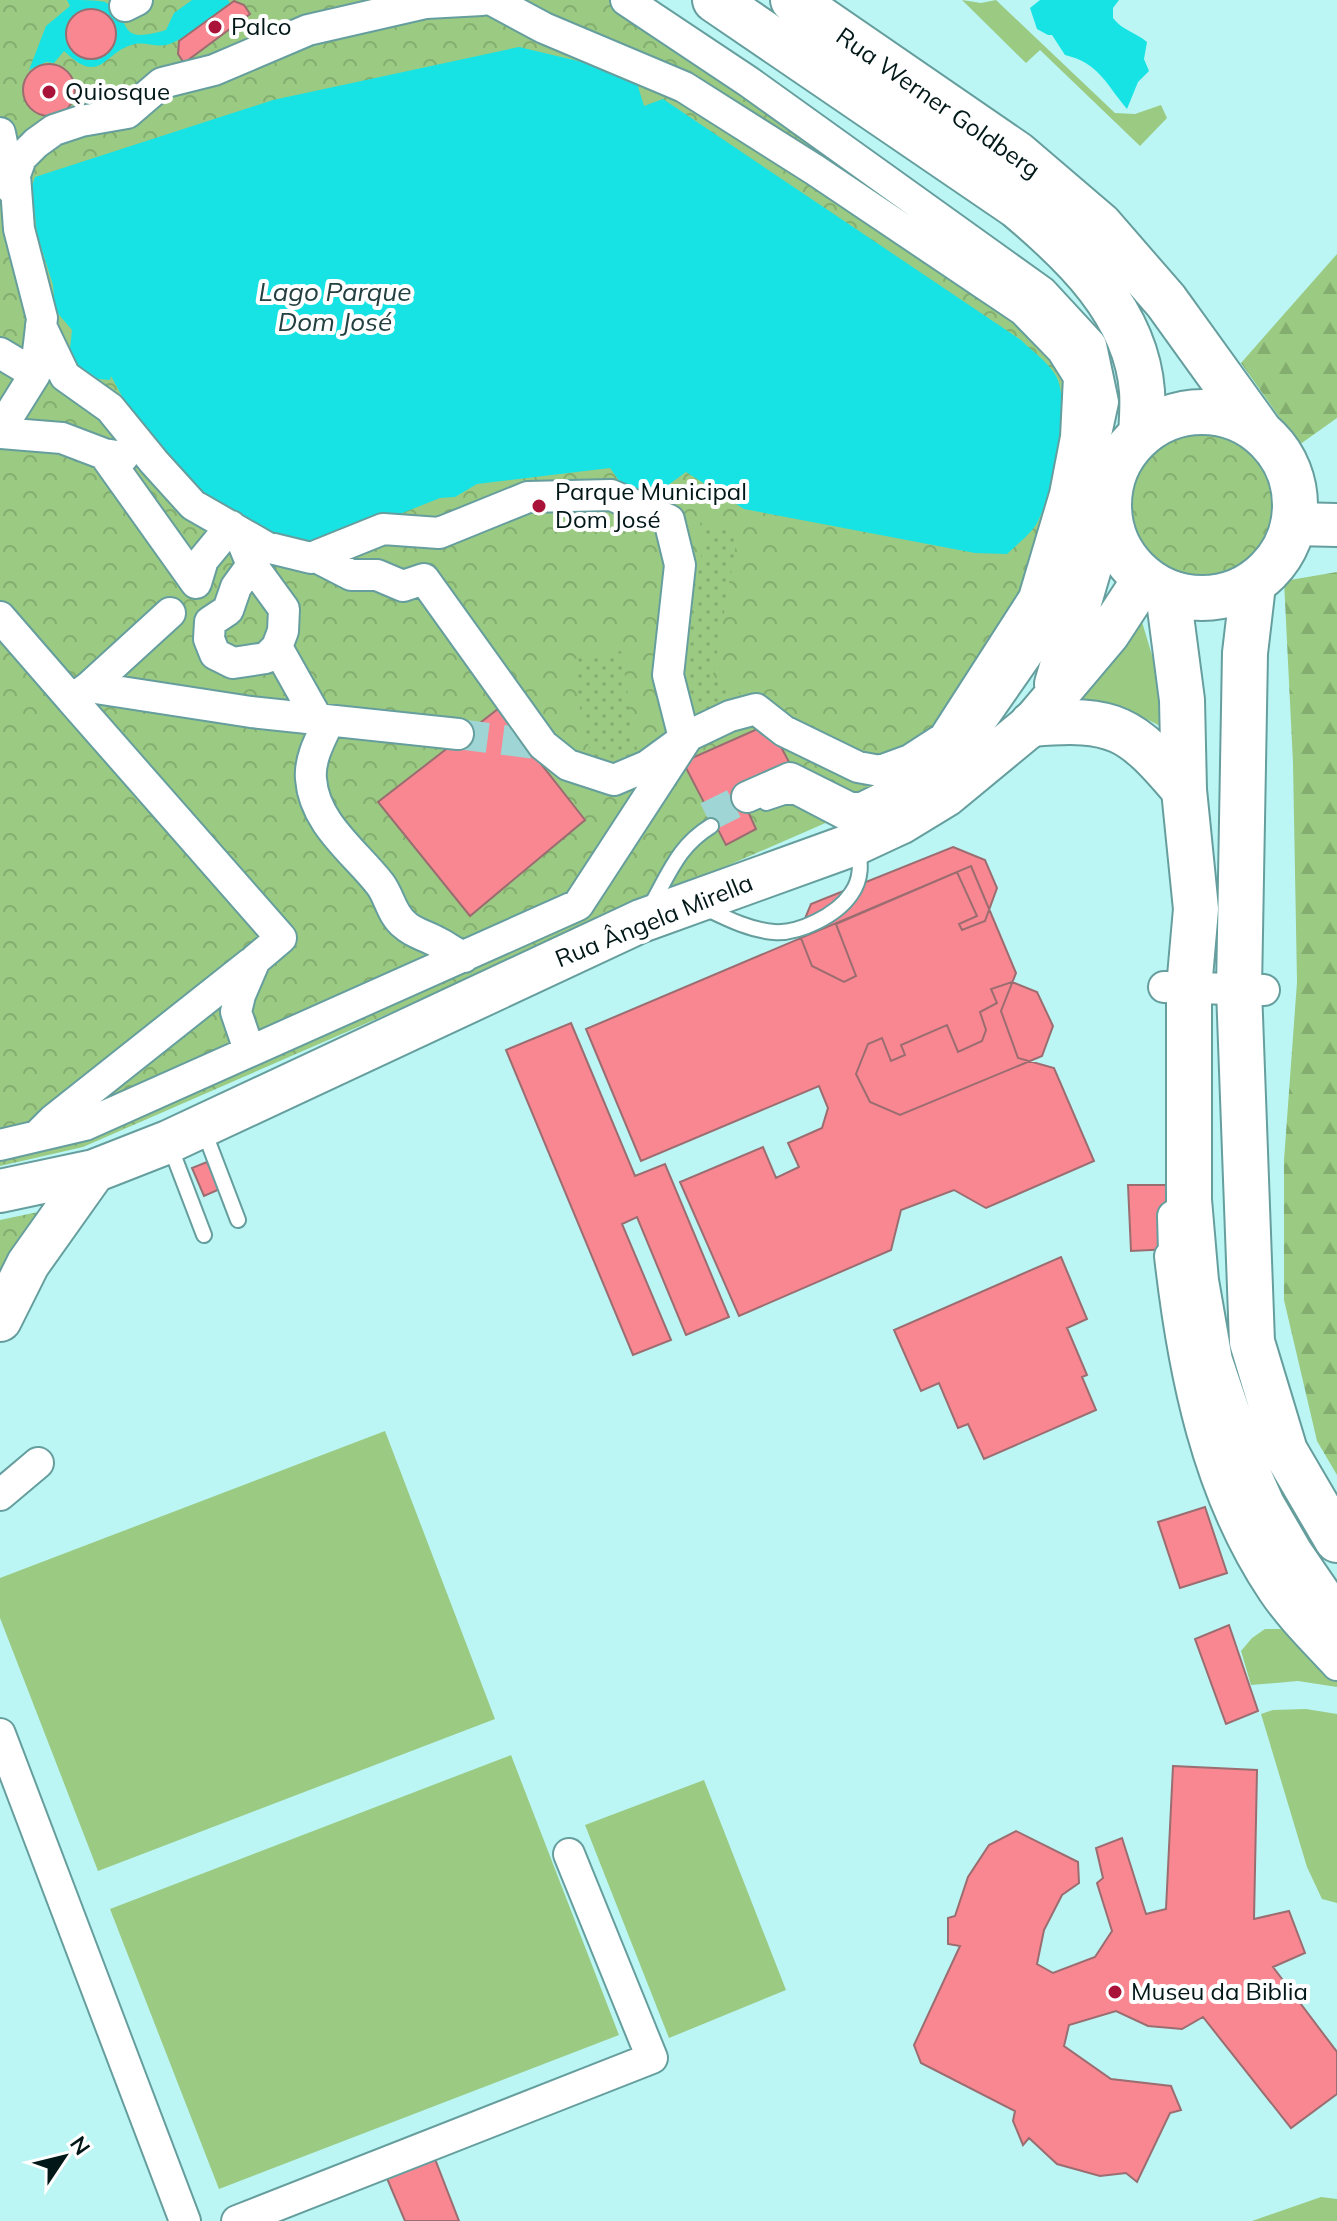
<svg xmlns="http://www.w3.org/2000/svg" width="1337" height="2221" font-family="Mulish,sans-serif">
<defs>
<pattern id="forest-firs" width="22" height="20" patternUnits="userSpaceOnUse" patternTransform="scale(2)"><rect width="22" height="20" fill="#9bca82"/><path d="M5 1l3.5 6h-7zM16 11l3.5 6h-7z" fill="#84ad70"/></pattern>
<pattern id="park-crowns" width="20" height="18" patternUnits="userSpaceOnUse" patternTransform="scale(2)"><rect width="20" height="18" fill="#9bca82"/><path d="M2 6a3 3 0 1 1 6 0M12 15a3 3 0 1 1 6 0" fill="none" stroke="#84ad70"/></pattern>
<pattern id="garden-dots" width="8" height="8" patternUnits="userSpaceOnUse" patternTransform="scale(2)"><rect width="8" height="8" fill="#9bca82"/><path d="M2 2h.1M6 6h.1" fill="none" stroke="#84ad70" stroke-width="1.8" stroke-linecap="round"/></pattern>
</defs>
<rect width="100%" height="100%" fill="#bbf6f5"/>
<path fill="#9bca82" d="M 962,0 L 981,3 L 996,0 L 1115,113 L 1135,114 L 1161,105 L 1167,118 L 1140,146 L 1040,50 L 1026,63 Z
M 1142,622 L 1155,665 L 1167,731 C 1136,709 1105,706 1068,705 Z
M 385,1431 L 495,1719 L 98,1871 L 0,1618 L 0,1578 Z
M 1265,1629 L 1284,1629 L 1337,1672 L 1337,1687 L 1298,1681 L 1251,1685 L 1241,1651 L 1252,1638 Z
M 1306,1709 L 1337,1714 L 1337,1903 L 1322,1899 L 1307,1867 L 1261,1714 L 1273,1710 Z
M 511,1755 L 619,2035 L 219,2189 L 110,1909 Z
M 704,1780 L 786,1990 L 669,2038 L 585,1825 Z
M 1321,2197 L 1337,2199 L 1337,2221 L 1252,2221 Z"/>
<path fill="url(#forest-firs)" d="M 1337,254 L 1337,418 L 1299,445 L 1241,363 Z
M 1337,572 L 1337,1475 L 1317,1441 L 1284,1300 L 1284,1160 L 1297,982 L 1293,763 L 1284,581 Z"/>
<path fill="url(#park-crowns)" d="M 0,0 L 621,0 L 1089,346 L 1055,611 L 846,814 L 83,1147 L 0,1166 Z
M1130 506a71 71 0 1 1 142 0a71 71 0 1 1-142 0Z
M 38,1212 L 0,1275 L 0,1220 Z"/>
<path fill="url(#garden-dots)" d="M 700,521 L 738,533 L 713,676 L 750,699 L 694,721 L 688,700 L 682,652 L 701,558 L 703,545 Z
M 621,651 L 638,758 C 627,760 610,765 600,761 C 580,752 578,681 575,659 Z"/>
<path fill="#18e3e4" d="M 67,0 C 78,0 96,0 105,2 C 136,19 112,46 166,30 L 174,13 L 192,0 L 228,0 L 230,3 C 214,14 184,41 166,45 C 155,47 145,42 135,44 C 104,50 102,88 64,51 L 54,63 L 46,62 L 29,70 L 46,26 L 70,6 Z
M 1040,0 L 1119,0 L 1113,8 L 1113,18 C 1122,30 1135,32 1147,42 L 1144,59 L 1149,71 L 1138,82 L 1127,109 C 1106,84 1099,63 1065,55 L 1052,35 L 1048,35 L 1037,29 L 1030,8 Z
M 519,47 L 578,61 L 636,80 L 644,106 L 663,99 L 1021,340 C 1032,351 1049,363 1056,376 C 1072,404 1052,495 1037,523 C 1031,534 1016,545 1007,554 L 975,553 L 744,509 L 686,472 L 638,507 L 610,468 L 477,484 L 455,497 L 440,498 L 322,545 L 296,542 L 257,530 L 201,497 L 131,413 L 111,376 L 110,380 L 67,376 L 72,330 L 55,310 L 53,285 L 37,234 L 32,186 L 35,177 L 273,100 Z"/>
<path fill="#f98791" stroke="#9b6d70" stroke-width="2" d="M 234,1 L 244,5 L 250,14 L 184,63 L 178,54 L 179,41 Z
M66 34a25 25 0 1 1 50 0a25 25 0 1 1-50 0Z
M23 90a26 26 0 1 1 52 0a26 26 0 1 1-52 0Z
M 498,709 L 585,820 L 470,916 L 378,802 Z
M 769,724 L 790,764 L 742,798 L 756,829 L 726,845 L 683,762 Z
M 953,847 L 985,860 L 997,888 L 985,921 L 962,930 L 959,924 L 977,916 L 957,872 L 836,924 L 856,976 L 844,982 L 812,966 L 799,933 L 811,904 Z
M 971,866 L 1016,973 L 1001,1011 L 1018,1058 L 1054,1068 L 1094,1161 L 986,1208 L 954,1190 L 901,1210 L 891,1250 L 739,1316 L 680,1182 L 763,1147 L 776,1178 L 799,1167 L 788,1143 L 822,1128 L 828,1108 L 819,1086 L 641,1161 L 586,1029 Z
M 1012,982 L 1037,992 L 1053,1026 L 1042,1056 L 900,1115 L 870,1102 L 856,1074 L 868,1044 L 882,1038 L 891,1061 L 905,1055 L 901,1045 L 947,1025 L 958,1052 L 982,1041 L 986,1030 L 980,1012 L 997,1003 L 991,989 Z
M 571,1023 L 635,1176 L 665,1164 L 729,1317 L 686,1335 L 637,1217 L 622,1224 L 671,1340 L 633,1355 L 506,1050 Z
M 207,1162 L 220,1189 L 204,1196 L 192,1168 Z
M 1128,1185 L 1168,1185 L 1171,1249 L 1131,1251 Z
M 1061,1257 L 1087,1319 L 1067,1328 L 1087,1375 L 1082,1377 L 1096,1410 L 984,1459 L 968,1424 L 958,1428 L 939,1383 L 921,1391 L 894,1330 Z
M 1205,1507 L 1227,1573 L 1180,1588 L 1158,1522 Z
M 1229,1625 L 1258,1711 L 1226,1724 L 1195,1639 Z
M 1173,1766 L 1257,1770 L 1254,1919 L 1289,1911 L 1305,1953 L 1273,1967 L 1337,2052 L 1337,2094 L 1291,2128 L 1203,2017 L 1182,2029 L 1148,2026 L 1116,2011 L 1069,2025 L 1064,2046 L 1111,2079 L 1171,2086 L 1181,2110 L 1170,2113 L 1137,2182 L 1126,2173 L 1100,2176 L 1057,2164 L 1029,2138 L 1023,2145 L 1013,2121 L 1015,2111 L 921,2063 L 914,2045 L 960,1946 L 948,1944 L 948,1918 L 955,1916 L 968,1877 L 989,1845 L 1016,1831 L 1078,1862 L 1079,1883 L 1062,1895 L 1044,1930 L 1037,1964 L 1053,1973 L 1095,1957 L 1112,1931 L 1097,1883 L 1103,1878 L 1096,1848 L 1122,1838 L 1146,1914 L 1166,1909 Z
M 435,2159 L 459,2221 L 405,2221 L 386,2176 Z"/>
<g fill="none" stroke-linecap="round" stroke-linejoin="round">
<path stroke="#9fd5d4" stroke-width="30" stroke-dasharray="30 15" stroke-linecap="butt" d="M 458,734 L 543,745
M 707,817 L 747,797"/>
<g stroke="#669e9e" stroke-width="18">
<path id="lane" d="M 766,803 L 784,797 L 795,797 L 864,833
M 650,907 C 669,874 678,846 711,826
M 703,907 C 726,918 749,930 774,932 C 799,934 837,915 851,894 C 862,879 861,863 857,846
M 204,1131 L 238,1220
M 170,1146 L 204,1235"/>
</g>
<g stroke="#669e9e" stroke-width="34">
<path id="street" d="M 626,0 L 749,82 L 1042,292 L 1091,345 L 1103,402 L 1057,612 L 951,764 L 862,808 L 850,808 L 790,778 L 747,797
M 125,6 L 137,0
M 0,133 L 11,188
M 41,326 L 65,376 L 110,408 L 154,462 L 193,505 L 266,547 L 311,558 L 383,529 L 439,533 L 528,497 L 611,495 L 669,520 L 680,565 L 668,675 L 682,730 L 688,736 L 647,766 L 614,780 L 568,765 L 543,745 L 424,579 L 403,586 L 377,575 L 351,575 L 316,557
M 0,353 L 35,374
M 0,430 L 35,374 L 39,344 L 42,318 L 19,229 L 15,175 L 21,158 L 36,143 L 54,130 L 81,121 L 127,113 L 162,83 L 214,70 L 308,30 L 426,3 L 482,0
M 0,433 L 62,438 L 104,454 L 123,457
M 104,454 L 196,583 L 203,560 L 231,526
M 238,531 L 252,565 L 284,609 L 283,631 L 277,647 L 266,658 L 233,663 L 215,654 L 209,639 L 210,622 L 228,610 L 236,587 L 252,565
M 0,617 L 72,700 L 89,687 L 251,712 L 458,734
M 277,647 L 318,720
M 89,687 L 170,613
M 72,700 L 281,938 L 255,960 L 240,995 L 236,1012 L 249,1050
M 329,721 C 321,738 309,759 311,779 C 314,823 355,852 380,884 C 390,897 391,914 405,925 C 413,933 427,936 437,942 C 447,947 454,953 464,957
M 1164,987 L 1264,990
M 39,1134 L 53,1120 L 251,963
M 0,1145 L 85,1125 L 578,905 L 688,736 L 730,716 L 756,709 L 784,731 L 858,767 L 880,771 L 910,760 L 944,738 L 1034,598 L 1065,494 L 1076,437 L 1079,377 L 1062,350 L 1023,310 L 815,170 L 684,87 L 544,28 L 492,0
M 1173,1216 L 1174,1251 L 1170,1256 C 1183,1371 1207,1493 1273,1591 C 1291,1618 1315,1641 1337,1665
M 0,1495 L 38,1463
M 0,1734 L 185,2221
M 237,2221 L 652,2058 L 569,1854"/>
</g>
<g stroke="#669e9e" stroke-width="46">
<path id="secondary" d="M 1294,524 L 1337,525
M 1056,684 L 1109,503
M 0,1191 L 94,1171 L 168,1142 L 641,921 L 857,843 L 900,823 L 946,795 L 1032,724 L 1108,634 L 1144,579
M 0,1320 L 28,1264 L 94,1171"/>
</g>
<g stroke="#669e9e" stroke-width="48">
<path id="primary" d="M 715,0 L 1017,206 C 1073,253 1136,312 1142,391 C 1143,405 1142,420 1141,434
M 793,0 L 1017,154 L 1100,225 L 1166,301 L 1261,433
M1109 505a93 93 0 1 1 186 0a93 93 0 1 1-186 0Z
M 1253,585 L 1245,653 L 1239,989 L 1252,1342 L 1285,1451 L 1337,1540
M 1168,593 L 1182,700 L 1184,790 L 1196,909 L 1189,988 L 1189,1200 L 1196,1281 L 1210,1361 L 1247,1471 L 1262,1505 L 1291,1555 L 1337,1622
M 1032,724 C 1115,717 1131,727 1184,790"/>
</g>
<use href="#lane" stroke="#fff" stroke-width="14"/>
<use href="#street" stroke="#fff" stroke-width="30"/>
<use href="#secondary" stroke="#fff" stroke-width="42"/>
<use href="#primary" stroke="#fff" stroke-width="44"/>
</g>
<g fill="#a91339" stroke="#fff" stroke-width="3">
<circle cx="215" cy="27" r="8"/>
<circle cx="49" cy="92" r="8"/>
<circle cx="539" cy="506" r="8"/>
<circle cx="1115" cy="1992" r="8"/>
</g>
<g text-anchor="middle" stroke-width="8" stroke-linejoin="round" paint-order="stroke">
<g font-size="24" fill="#021718" stroke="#fff" text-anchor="start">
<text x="231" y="35">Palco</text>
<text x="65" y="100">Quiosque</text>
<text x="555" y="500">Parque Municipal<tspan x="555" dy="28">Dom José</tspan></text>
<text x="1131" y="2000">Museu da Biblia</text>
</g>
<g font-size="24" fill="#021718" stroke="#fff">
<text transform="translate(938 103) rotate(35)" y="8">Rua Werner Goldberg</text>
<text transform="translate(654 921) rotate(-22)" y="8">Rua Ângela Mirella</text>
</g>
<g font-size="26" font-style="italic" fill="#244040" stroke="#fff">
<text x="335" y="301">Lago Parque<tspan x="335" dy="30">Dom José</tspan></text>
</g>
</g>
<g transform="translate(64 2157) rotate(55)" stroke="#ffffff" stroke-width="6" paint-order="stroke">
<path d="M0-6L14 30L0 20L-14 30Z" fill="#021718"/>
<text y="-12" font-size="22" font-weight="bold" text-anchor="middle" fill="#021718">N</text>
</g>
</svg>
